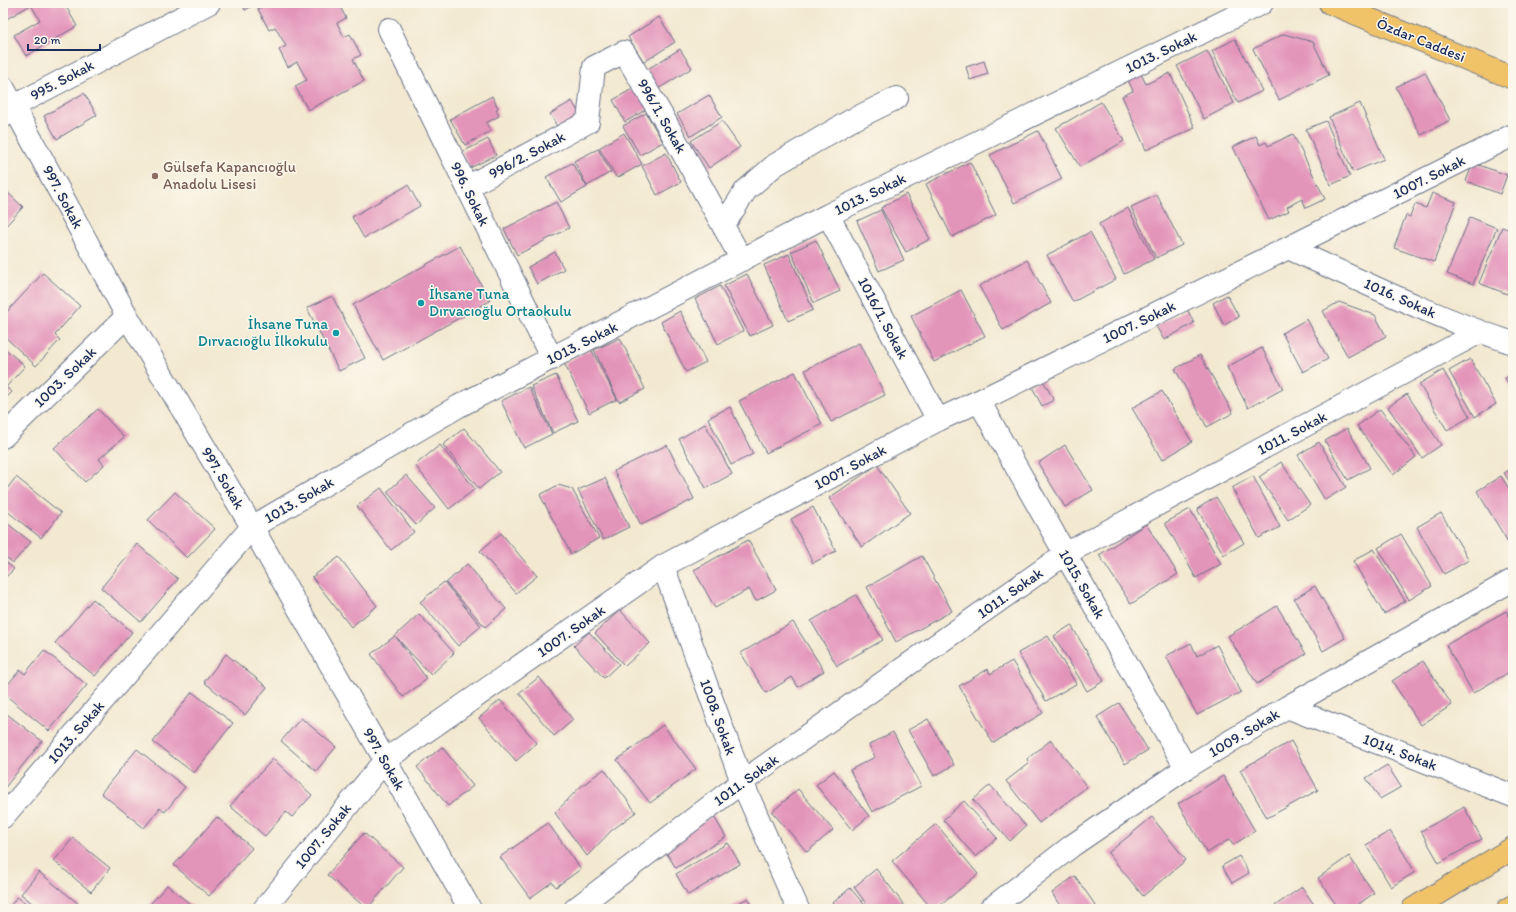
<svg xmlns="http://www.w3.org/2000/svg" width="1516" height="912" font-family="Itim,sans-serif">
<rect width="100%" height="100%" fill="#fbf7ec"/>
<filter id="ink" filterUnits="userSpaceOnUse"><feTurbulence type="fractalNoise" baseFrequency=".025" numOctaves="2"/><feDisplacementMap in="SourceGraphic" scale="8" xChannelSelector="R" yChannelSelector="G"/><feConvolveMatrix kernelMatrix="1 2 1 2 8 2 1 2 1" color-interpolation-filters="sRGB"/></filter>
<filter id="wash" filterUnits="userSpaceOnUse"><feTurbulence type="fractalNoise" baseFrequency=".012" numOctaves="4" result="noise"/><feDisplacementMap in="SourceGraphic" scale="16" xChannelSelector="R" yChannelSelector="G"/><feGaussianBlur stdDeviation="0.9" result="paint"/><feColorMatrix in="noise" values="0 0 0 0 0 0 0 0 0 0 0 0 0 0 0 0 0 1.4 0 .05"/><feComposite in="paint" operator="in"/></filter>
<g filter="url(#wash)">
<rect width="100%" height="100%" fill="#f3e9d1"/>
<g id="blocks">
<path fill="#e394b9" d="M 3,3 L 64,3 L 77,26 L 26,56 L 14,35 L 40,20 L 31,5 L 3,21 Z
M 242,3 L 258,3 L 245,10 Z
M 269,3 L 338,3 L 346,18 L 337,23 L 344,37 L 350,34 L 361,55 L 353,59 L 364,81 L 308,110 L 295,86 L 307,80 L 297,62 L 288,67 L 279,50 L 286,46 L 275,27 L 269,30 L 258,9 Z
M 659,17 L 675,42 L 644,62 L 628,37 Z
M 1284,34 L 1313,42 L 1329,75 L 1279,100 L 1253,49 Z
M 1235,39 L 1262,91 L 1238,103 L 1212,51 Z
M 680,49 L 692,68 L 658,89 L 646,70 Z
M 1207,51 L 1234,103 L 1204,119 L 1177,66 Z
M 984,61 L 988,74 L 970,80 L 966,67 Z
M 1425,72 L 1450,120 L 1421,135 L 1396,87 Z
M 1170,73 L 1195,128 L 1146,150 L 1122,96 L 1133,91 L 1128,80 L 1141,74 L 1146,84 Z
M 639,85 L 652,106 L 625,122 L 613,100 Z
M 84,93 L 97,115 L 57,139 L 44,116 Z
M 709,95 L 722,117 L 691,136 L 677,114 Z
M 492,96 L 498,108 L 496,110 L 499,116 L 486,123 L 491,131 L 465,145 L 450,119 Z
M 572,101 L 584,122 L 562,135 L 550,114 Z
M 1101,102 L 1124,141 L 1080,167 L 1056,128 Z
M 1360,103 L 1384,159 L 1353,172 L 1329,117 Z
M 646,113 L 663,142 L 640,155 L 623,126 Z
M 722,121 L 740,147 L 709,168 L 691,141 Z
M 1326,121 L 1350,176 L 1331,185 L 1306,129 Z
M 1038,131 L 1062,179 L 1014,203 L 990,155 Z
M 624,133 L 642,164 L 617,178 L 599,148 Z
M 1293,134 L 1325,199 L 1306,208 L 1302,199 L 1287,207 L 1289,211 L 1269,220 L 1233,147 L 1256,136 L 1260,145 L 1266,142 L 1268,146 Z
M 488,139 L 496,155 L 470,168 L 462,152 Z
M 598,149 L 611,172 L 587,186 L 574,161 Z
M 666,153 L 681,182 L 657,195 L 642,166 Z
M 970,162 L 996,215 L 952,237 L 926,184 Z
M 572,163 L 587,187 L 561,202 L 546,177 Z
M 1473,163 L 1507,175 L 1500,194 L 1466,181 Z
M 408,185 L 420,206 L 364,238 L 352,217 Z
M 3,188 L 23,207 L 3,229 Z
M 1432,193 L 1456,202 L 1434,262 L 1394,248 L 1406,215 L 1410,217 L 1415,204 L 1426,208 Z
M 906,194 L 930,239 L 906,252 L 881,208 Z
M 1157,195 L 1182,245 L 1156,258 L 1131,207 Z
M 556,202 L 569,228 L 517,255 L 504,229 Z
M 1128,208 L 1154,259 L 1124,274 L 1099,224 Z
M 881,210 L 904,260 L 879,271 L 857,221 Z
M 1470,217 L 1497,228 L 1473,284 L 1447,274 Z
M 1502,227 L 1513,231 L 1513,279 L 1507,294 L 1479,283 Z
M 1090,232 L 1116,279 L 1073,302 L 1047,255 Z
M 816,240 L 840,291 L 814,303 L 791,252 Z
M 460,246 L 490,301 L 383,360 L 353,305 Z
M 555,252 L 564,269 L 537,284 L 528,267 Z
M 789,254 L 813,310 L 788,321 L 764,265 Z
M 1027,260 L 1051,303 L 1003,330 L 979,286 Z
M 43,273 L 80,306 L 55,335 L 60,340 L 36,366 L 3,335 L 3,316 Z
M 747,274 L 773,325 L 750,336 L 724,286 Z
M 720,286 L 743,331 L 718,344 L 695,299 Z
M 961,290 L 985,336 L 934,362 L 911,316 Z
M 1227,295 L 1239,317 L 1224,325 L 1213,303 Z
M 332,296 L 365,358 L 339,371 L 307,308 Z
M 1339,302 L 1375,315 L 1386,336 L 1348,357 L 1323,311 Z
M 1187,309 L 1194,323 L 1164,340 L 1156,326 Z
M 680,311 L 706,362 L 686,372 L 661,322 Z
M 1307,319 L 1328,359 L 1303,372 L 1282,333 Z
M 620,338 L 645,389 L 619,402 L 594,350 Z
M 859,343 L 885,395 L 831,422 L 805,370 Z
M 3,347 L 25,366 L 6,387 L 12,392 L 3,401 Z
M 1262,348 L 1283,389 L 1248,408 L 1227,367 Z
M 591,349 L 617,399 L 589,413 L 564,363 Z
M 1200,355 L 1233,413 L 1207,427 L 1175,369 Z
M 1470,359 L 1496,404 L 1475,417 L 1449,371 Z
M 1443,370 L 1470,417 L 1447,430 L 1419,384 Z
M 795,372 L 822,424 L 766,453 L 739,401 Z
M 1513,374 L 1513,393 L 1505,378 Z
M 556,375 L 578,421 L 553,433 L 531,386 Z
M 1042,379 L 1054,400 L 1042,406 L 1031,385 Z
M 529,387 L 552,434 L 524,448 L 501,401 Z
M 1162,391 L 1192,442 L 1162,460 L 1132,408 Z
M 1407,394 L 1441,445 L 1422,458 L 1388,407 Z
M 730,407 L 753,454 L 731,465 L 708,418 Z
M 98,409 L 124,437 L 99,459 L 104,465 L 85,482 L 54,448 Z
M 1380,409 L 1416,457 L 1393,475 L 1357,426 Z
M 705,424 L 732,474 L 706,488 L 679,439 Z
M 464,428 L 500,472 L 479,489 L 443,445 Z
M 1347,428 L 1370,468 L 1348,480 L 1325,441 Z
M 1319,442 L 1346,487 L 1325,500 L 1298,455 Z
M 440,445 L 475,489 L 449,509 L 415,465 Z
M 667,445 L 694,499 L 641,525 L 614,471 Z
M 1065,445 L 1093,490 L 1065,507 L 1038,463 Z
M 1281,462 L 1310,505 L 1288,520 L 1259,477 Z
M 877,465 L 910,513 L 862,547 L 829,498 Z
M 1513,468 L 1513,487 L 1504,473 Z
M 406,475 L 435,508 L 416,525 L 387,492 Z
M 1253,476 L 1280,527 L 1259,538 L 1232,488 Z
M 1501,476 L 1513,495 L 1513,539 L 1508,542 L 1477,491 Z
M 16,477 L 61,513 L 41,538 L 3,508 L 3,494 Z
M 605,478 L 629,527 L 603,540 L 578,490 Z
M 558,485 L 572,489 L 599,538 L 571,554 L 540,495 Z
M 381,488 L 414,532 L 391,550 L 357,506 Z
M 175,492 L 215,529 L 187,558 L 148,520 Z
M 1216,497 L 1244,543 L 1224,555 L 1197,509 Z
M 813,507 L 836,551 L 813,563 L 791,519 Z
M 1190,509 L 1221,564 L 1196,578 L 1165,523 Z
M 1441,513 L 1469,560 L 1444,574 L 1417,527 Z
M 3,520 L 31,542 L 13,563 L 3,555 Z
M 1146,524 L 1178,574 L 1131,604 L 1099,555 Z
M 501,533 L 537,576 L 516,593 L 480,551 Z
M 1401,534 L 1432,586 L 1409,600 L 1378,548 Z
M 748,540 L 776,590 L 756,601 L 749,589 L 715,608 L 694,570 Z
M 137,544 L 178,579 L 141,622 L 101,588 Z
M 1374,549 L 1405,601 L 1384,614 L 1353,561 Z
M 922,556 L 952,611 L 896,642 L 867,587 Z
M 339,557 L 377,606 L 351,627 L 312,577 Z
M 3,559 L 14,569 L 3,580 Z
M 467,564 L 506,609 L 485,627 L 446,583 Z
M 444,582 L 481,626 L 458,646 L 420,602 Z
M 1315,586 L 1345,638 L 1323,651 L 1294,599 Z
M 856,595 L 883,640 L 837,666 L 811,621 Z
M 93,599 L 132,632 L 95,676 L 55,643 Z
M 1277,606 L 1306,654 L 1257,684 L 1228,636 Z
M 620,610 L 650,643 L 625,666 L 595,633 Z
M 1506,611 L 1513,623 L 1513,631 L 1510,632 L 1513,637 L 1513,670 L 1473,693 L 1446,645 Z
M 419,614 L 454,653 L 431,675 L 396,637 L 427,679 L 403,697 L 371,654 L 395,636 Z
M 793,622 L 824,671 L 798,687 L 792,677 L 766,693 L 741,653 Z
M 1071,625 L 1104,681 L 1087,691 L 1054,636 Z
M 589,632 L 619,664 L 604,678 L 574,646 Z
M 1048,636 L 1076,684 L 1046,701 L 1018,653 Z
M 1191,643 L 1197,656 L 1217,645 L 1241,692 L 1197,715 L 1166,656 Z
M 44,650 L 87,685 L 49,731 L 3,693 L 3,690 L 20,670 L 25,674 Z
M 226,654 L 267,687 L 245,715 L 204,682 Z
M 1012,661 L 1043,713 L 993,743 L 959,686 L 988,669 L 990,674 Z
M 1423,661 L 1452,705 L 1421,725 L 1392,681 Z
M 539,677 L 573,720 L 554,736 L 519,693 Z
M 192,692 L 233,723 L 194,773 L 153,742 Z
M 500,700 L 537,743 L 516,761 L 479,718 Z
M 1119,703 L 1148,750 L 1125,764 L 1097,717 Z
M 3,711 L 42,741 L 3,790 Z
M 301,718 L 336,747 L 316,771 L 281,741 Z
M 928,719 L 954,765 L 934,776 L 908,730 Z
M 663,725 L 696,769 L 650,803 L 617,760 Z
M 893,732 L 921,786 L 872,812 L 850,770 L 875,757 L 869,745 Z
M 1051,740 L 1087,787 L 1039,823 L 1006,781 L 1029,763 L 1027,759 Z
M 1291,741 L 1318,790 L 1267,818 L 1240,770 Z
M 442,747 L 473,786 L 448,806 L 417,767 Z
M 137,749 L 185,787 L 165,812 L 160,808 L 144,828 L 101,793 Z
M 273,759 L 312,795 L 292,817 L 286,812 L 265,836 L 230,806 Z
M 1387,765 L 1401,787 L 1380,799 L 1366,778 Z
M 604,769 L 636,812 L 611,831 L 587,856 L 555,813 L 579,788 Z
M 834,771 L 869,816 L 852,830 L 816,785 Z
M 1223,776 L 1255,831 L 1233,845 L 1230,839 L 1207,853 L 1178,804 Z
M 990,785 L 1026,826 L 1010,841 L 973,800 Z
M 798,789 L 833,830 L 807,852 L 772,812 Z
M 964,801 L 997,838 L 976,857 L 943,820 Z
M 1464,807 L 1482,839 L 1439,863 L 1421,831 Z
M 713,815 L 726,837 L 676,868 L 662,846 Z
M 217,817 L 252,848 L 209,896 L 174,865 Z
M 1152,817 L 1186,860 L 1143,896 L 1108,853 Z
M 548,823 L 581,869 L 556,887 L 552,882 L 530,898 L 500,857 Z
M 936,824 L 978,874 L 936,909 L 932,909 L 892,861 Z
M 1390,831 L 1415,872 L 1391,887 L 1366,845 Z
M 364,833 L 403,867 L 367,909 L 327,875 Z
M 73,838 L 110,868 L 91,892 L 54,861 Z
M 728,843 L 740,864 L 688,895 L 676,874 Z
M 1239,856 L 1249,873 L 1232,883 L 1222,866 Z
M 1349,856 L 1374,893 L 1352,909 L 1339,909 L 1318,878 Z
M 876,869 L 888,884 L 907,909 L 871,909 L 865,902 L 854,887 Z
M 39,872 L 80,905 L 77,909 L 39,909 L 21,894 Z
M 1075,876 L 1098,909 L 1062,909 L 1052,893 Z
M 167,885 L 196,909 L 146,909 Z
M 1302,887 L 1317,909 L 1274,909 L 1273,907 Z
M 850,888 L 868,909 L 826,909 Z
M 17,897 L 34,909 L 8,909 Z
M 748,898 L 754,909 L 728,909 Z"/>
</g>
</g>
<g filter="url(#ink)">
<use href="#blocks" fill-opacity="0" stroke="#677086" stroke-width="1"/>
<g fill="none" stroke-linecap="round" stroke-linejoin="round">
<g stroke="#677086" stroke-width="24">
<path id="minor" d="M 389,29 L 552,359
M 3,87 L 127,316 L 252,527 L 470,909
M 4,116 L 14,106 L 209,3
M 467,187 L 588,122 L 594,67 L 624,52 L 664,119 L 742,260
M 828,215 L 938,420
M 723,226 L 746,190 L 775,165 L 850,121 L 897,98
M 1288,248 C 1362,281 1436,318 1513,343
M 979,401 L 1186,768
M 3,437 L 127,316
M 663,566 L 742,782 L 798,909
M 1287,707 L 1513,796
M 3,817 L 252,527 L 459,406 L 828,215 L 1262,3
M 264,909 L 385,760 L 663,566 L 938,420 L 979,401 L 1288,248 L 1513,135
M 575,909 L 742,782 L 1065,554 L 1480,332
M 990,909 L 1073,845 L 1186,768 L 1287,707 L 1513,580"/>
</g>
<g stroke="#677086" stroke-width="24">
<path id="major" d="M 1330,3 L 1513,78
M 1413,909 L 1513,848
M 1508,909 L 1513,906"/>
</g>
<use href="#minor" stroke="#fff" stroke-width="22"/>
<use href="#major" stroke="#f0c369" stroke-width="22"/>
</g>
</g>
<circle fill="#8d6e63" stroke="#fbf7ec" stroke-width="1.5" cx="155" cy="176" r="4"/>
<g fill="#0f9aa8" stroke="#fbf7ec" stroke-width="1.5">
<circle cx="421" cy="303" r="4"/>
<circle cx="336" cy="333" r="4"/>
</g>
<g text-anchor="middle" stroke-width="3" stroke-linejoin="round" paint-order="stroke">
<g font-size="15" fill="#1b2f5e" stroke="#fbf7ec">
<text transform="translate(1421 40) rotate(22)" y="5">Özdar Caddesi</text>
<text transform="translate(1161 52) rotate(-26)" y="5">1013. Sokak</text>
<text transform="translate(62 80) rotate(-28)" y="5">995. Sokak</text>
<text transform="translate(662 116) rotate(60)" y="5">996/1. Sokak</text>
<text transform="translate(527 155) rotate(-28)" y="5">996/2. Sokak</text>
<text transform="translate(1429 177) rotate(-27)" y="5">1007. Sokak</text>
<text transform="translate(470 194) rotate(64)" y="5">996. Sokak</text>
<text transform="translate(870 194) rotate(-26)" y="5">1013. Sokak</text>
<text transform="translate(63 197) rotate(62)" y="5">997. Sokak</text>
<text transform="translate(1400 298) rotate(24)" y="5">1016. Sokak</text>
<text transform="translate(883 318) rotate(62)" y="5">1016/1. Sokak</text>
<text transform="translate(1139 322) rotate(-26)" y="5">1007. Sokak</text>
<text transform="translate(582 343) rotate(-27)" y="5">1013. Sokak</text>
<text transform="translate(65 377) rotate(-44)" y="5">1003. Sokak</text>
<text transform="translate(1292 433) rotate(-28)" y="5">1011. Sokak</text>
<text transform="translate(850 467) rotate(-28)" y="5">1007. Sokak</text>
<text transform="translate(223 478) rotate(59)" y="5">997. Sokak</text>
<text transform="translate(299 500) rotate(-30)" y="5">1013. Sokak</text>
<text transform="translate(1082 584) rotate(60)" y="5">1015. Sokak</text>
<text transform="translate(1010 593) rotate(-35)" y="5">1011. Sokak</text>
<text transform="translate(571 631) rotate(-35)" y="5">1007. Sokak</text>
<text transform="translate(718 717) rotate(70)" y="5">1008. Sokak</text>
<text transform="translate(76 732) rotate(-49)" y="5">1013. Sokak</text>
<text transform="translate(1244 733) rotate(-31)" y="5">1009. Sokak</text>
<text transform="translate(1400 752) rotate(21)" y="5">1014. Sokak</text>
<text transform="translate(384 759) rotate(60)" y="5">997. Sokak</text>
<text transform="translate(746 780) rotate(-36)" y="5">1011. Sokak</text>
<text transform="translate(323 836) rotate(-51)" y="5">1007. Sokak</text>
</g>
<g font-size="15" fill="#785e54" stroke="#fbf7ec" text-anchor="start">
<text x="163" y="172">Gülsefa Kapancıoğlu<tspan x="163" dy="17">Anadolu Lisesi</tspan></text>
</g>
<g font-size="15" fill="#0d838f" stroke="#fbf7ec" text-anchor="start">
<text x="429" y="299">İhsane Tuna<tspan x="429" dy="17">Dırvacıoğlu Ortaokulu</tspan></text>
<text x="328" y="329" text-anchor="end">İhsane Tuna<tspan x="328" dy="17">Dırvacıoğlu İlkokulu</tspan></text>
</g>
</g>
<rect width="1516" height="912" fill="none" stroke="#fbf7ec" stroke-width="16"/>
<path d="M28 44v6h72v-6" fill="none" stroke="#1b2f5e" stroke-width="2"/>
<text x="34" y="44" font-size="12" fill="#1b2f5e" stroke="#fbf7ec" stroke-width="3" paint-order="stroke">20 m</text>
</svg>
